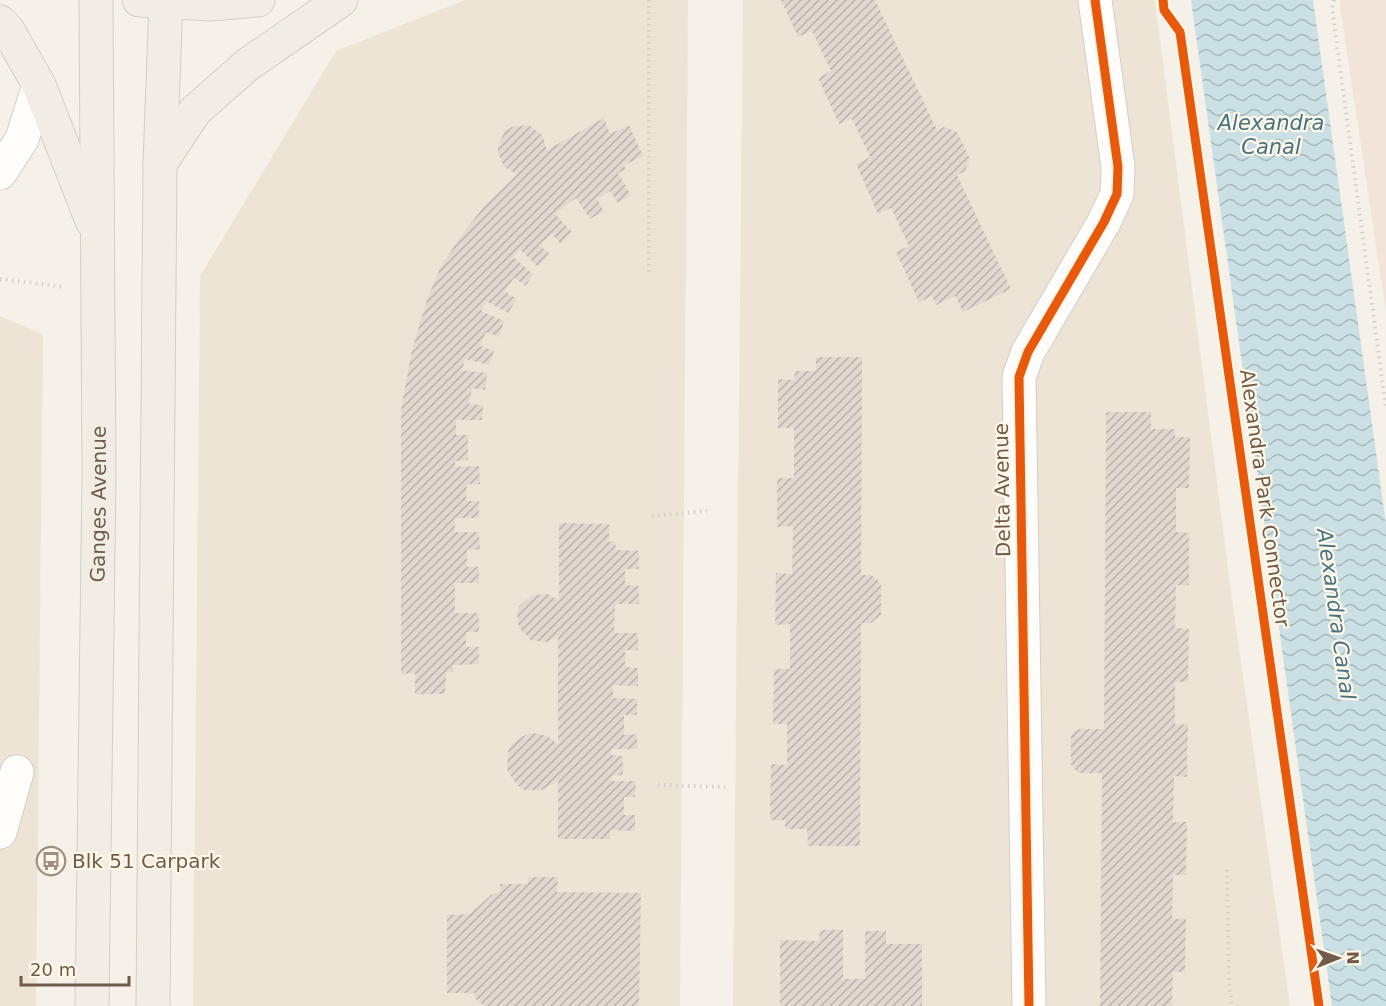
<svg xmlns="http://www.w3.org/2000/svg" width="1386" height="1006" font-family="'DejaVu Sans',sans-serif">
<defs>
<pattern id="water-waves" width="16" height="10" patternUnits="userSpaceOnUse" patternTransform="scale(1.5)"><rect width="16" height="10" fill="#cae0e4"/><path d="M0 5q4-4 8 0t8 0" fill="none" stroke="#a8b9bb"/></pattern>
<pattern id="building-hatch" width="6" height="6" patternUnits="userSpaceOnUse" patternTransform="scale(1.5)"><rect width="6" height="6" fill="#e1d9d0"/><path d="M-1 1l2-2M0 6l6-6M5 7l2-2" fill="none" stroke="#bbb3ab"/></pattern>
</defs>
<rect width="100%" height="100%" fill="#f5f1e8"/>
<path fill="#eee4d5" d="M 465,0 L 688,0 L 680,1006 L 193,1006 L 200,276 L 336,51 Z
M 743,0 L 1155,0 L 1232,599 L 1290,1006 L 733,1006 Z
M 0,316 L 43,334 L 36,1006 L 0,1006 Z"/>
<path fill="#f3e4d9" d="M 1339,0 L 1386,0 L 1386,312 Z"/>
<path fill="url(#water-waves)" d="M 1191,0 L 1313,0 L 1386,524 L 1386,1006 L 1332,1006 Z"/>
<path fill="url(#building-hatch)" d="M 781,0 L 875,0 L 937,130 L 944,127 L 957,132 L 970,159 L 965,171 L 957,175 L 1011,289 L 963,312 L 955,296 L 936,305 L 932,296 L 919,302 L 896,252 L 909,246 L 891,208 L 878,214 L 856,164 L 870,157 L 852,119 L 839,124 L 818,78 L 831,71 L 812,31 L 798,37 Z
M 604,118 L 610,134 L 629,125 L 643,156 L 624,165 L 626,169 L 618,173 L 631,195 L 618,203 L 610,191 L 597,199 L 604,211 L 590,219 L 576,198 L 555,214 L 572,232 L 561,244 L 552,234 L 539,245 L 550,254 L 538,267 L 520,249 L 513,257 L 533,274 L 526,286 L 514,278 L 504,291 L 517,299 L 508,313 L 486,301 L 481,311 L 504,321 L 499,337 L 486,332 L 480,346 L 494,351 L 489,365 L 465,359 L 462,370 L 487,373 L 485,390 L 472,388 L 469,404 L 483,405 L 482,420 L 456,420 L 456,435 L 468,435 L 468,460 L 455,461 L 455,467 L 479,466 L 480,484 L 467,484 L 466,501 L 479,501 L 479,518 L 455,518 L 455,532 L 479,532 L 480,550 L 467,549 L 467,567 L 479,567 L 479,583 L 455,583 L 455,613 L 479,613 L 479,632 L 466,632 L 466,647 L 479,647 L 479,664 L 453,665 L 453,672 L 446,672 L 445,694 L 415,694 L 415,673 L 401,674 L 401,410 L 412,350 L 427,300 L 440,268 L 461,236 L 485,205 L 517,174 L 504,167 L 498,152 L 498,145 L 505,131 L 512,127 L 529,125 L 542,135 L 547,150 Z
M 816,357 L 862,357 L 861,575 L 871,575 L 881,583 L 881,615 L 871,623 L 861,623 L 860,846 L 808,846 L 807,829 L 785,829 L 785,820 L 770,820 L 771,764 L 787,765 L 787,724 L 773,724 L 774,669 L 790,669 L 790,624 L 775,625 L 776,573 L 792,574 L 793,526 L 777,527 L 777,478 L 794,478 L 794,428 L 778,428 L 778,379 L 794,380 L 795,371 L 816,371 Z
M 1106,412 L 1151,412 L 1151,429 L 1175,429 L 1175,437 L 1190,437 L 1189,488 L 1176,488 L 1176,532 L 1189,533 L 1189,585 L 1176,585 L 1175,628 L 1189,629 L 1188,682 L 1175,682 L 1175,725 L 1188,724 L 1187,777 L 1174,776 L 1173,822 L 1187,822 L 1186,875 L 1173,875 L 1172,919 L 1186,919 L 1185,972 L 1173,972 L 1172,1006 L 1100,1006 L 1102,773 L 1078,773 L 1071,765 L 1071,735 L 1079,729 L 1104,729 Z
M 559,523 L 609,524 L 609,542 L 615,541 L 616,550 L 639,551 L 639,569 L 625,569 L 625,585 L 639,586 L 639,604 L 615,604 L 614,633 L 638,633 L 638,650 L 625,650 L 625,667 L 638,668 L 638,686 L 613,685 L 613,698 L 637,699 L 637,715 L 624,715 L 624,735 L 637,734 L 637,749 L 612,749 L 611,755 L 623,756 L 623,775 L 612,776 L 611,781 L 636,781 L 635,797 L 624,797 L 624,815 L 635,815 L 635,831 L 610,830 L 610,839 L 558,839 L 558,781 L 542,790 L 524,790 L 516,784 L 507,769 L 508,751 L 513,743 L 521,737 L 531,733 L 540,734 L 549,737 L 558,744 L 558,636 L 547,642 L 531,640 L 519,628 L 517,614 L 519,606 L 532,595 L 548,594 L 559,601 Z
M 528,877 L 558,877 L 557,892 L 641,893 L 639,1006 L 484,1006 L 476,999 L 474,993 L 447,993 L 447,915 L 470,914 L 491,895 L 501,891 L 500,884 L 528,884 Z
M 820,930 L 843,930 L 843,979 L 865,979 L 865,931 L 886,931 L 886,944 L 922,944 L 922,1006 L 780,1006 L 780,940 L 819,941 Z"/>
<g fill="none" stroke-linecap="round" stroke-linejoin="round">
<g stroke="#d4cec6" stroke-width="35">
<path id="minor" d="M 0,173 L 22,139 L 39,85
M 0,832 L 17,772
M 1029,1006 L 1019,377 L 1028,352 L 1104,222 L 1117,194 L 1118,167 L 1095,0"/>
</g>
<g stroke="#d3cdc5" stroke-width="35">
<g id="major">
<path d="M 139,0 L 210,4 L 258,0"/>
<path d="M 0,22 L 8,30 L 39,85 L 92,221"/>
<path d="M 160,164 L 195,111 L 247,65 L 341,0"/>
<path id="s1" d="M 92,1006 L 99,475 L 96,0"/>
<path d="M 153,1006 L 160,164 L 166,0"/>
</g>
</g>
<path stroke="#d6d0ca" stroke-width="4" stroke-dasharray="1.5 4.5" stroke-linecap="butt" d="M 649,0 L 649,273
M 1334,0 L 1332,8 L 1386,409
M 0,279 L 65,287
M 652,516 L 707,511
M 658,785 L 725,787
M 1227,870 L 1229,983 L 1232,1006"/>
<use href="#minor" stroke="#fefdfc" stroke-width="33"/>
<use href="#major" stroke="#f1ede4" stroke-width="33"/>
<g stroke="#fef7e8" stroke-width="13">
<path id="cycleway" d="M 1163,0 L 1164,10 L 1180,32 L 1319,1006
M 1029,1006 L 1019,377 L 1028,352 L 1104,222 L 1117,194 L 1118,167 L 1095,0"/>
</g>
<use href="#cycleway" stroke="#e8590c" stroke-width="9"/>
</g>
<defs>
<g id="bus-ring" transform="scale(1.5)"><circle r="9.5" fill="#fef7e8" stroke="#9f9081" stroke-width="1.5"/><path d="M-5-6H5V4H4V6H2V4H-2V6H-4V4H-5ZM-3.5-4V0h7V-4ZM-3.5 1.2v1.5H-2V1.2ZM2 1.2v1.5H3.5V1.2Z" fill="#9f9081"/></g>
</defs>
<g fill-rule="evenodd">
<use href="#bus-ring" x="51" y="861"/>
</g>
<g text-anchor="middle" stroke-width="4.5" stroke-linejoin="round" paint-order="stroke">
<g font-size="20" fill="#705b4a" stroke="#fef7e8">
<text transform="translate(1002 490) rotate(-91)" y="7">Delta Avenue</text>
<text transform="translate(1265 498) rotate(82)" y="7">Alexandra Park Connector</text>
<text dy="7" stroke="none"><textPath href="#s1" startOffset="502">Ganges Avenue</textPath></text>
</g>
<g font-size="20" fill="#705b4a" stroke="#fef7e8" text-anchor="start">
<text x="72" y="868">Blk 51 Carpark</text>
</g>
<g font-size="21" font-style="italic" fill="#467483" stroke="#fef7e8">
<text x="1271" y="130">Alexandra<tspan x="1271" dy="24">Canal</tspan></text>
<text transform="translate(1336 614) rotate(82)" y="7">Alexandra Canal</text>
</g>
</g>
<g transform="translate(1338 958) rotate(89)" stroke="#fef7e8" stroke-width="4.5" paint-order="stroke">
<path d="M0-4.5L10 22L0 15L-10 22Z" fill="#705b4a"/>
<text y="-9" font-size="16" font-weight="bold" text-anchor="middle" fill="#705b4a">N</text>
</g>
<path d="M21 976v9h108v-9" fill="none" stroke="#705b4a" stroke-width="3"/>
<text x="30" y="976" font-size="18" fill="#705b4a" stroke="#fef7e8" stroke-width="4.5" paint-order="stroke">20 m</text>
</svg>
